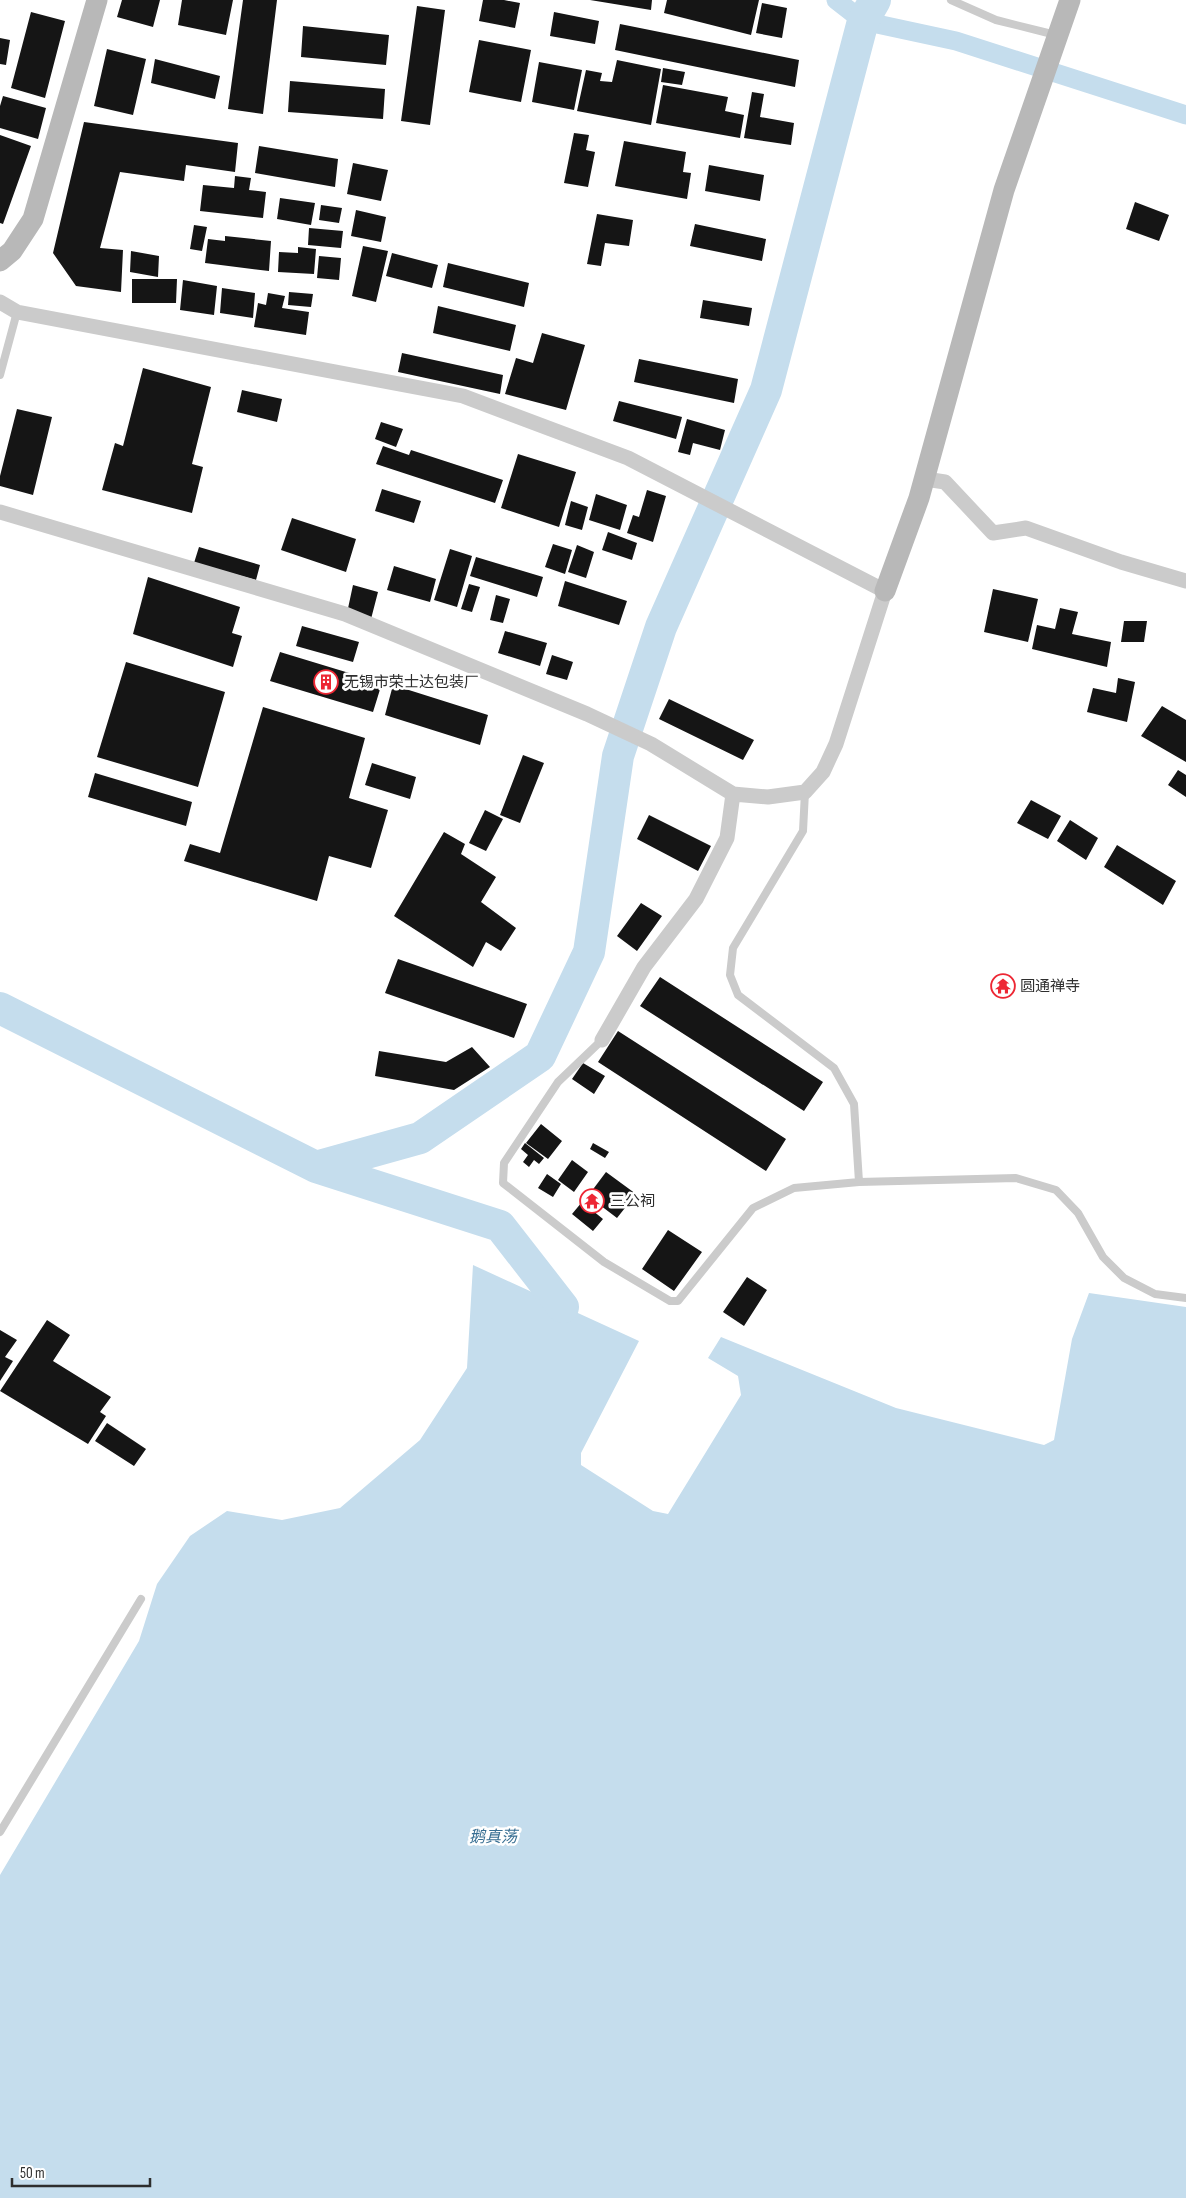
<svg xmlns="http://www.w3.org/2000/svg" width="1186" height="2198" font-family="'Sofia Sans Condensed','Noto Sans SC',sans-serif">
<rect width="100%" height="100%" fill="#fff"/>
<path fill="#c5dded" d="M 473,1265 L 639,1341 L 581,1453 L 581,1465 L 653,1511 L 668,1514 L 741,1395 L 738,1376 L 708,1358 L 721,1337 L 896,1408 L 1044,1445 L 1054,1440 L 1072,1339 L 1089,1293 L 1186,1307 L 1186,2198 L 0,2198 L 0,1875 L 139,1641 L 157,1584 L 190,1536 L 227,1511 L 282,1520 L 340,1508 L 420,1440 L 467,1368 Z"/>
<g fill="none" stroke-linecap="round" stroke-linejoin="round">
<path stroke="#c5dded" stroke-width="19" d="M 836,0 L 863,21 L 956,41 L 1186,115"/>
<path stroke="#c5dded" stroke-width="32" d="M 0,1008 L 316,1167 L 500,1226 L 563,1307
M 316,1167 L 420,1138 L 540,1056 L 589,952 L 618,756 L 661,627 L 766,390 L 863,21 L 875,0"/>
</g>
<path fill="#151515" d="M 122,0 L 160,0 L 153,27 L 117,17 Z
M 182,0 L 233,0 L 226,35 L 178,25 Z
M 243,0 L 277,0 L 263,114 L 228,109 Z
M 483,0 L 504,0 L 520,3 L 515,28 L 479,21 Z
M 590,0 L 652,0 L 651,10 Z
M 667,0 L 759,0 L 751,35 L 664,13 Z
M 762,3 L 787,8 L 782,38 L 756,33 Z
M 417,6 L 445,10 L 430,125 L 401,121 Z
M 31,12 L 65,21 L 45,98 L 11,88 Z
M 554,12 L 599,21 L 595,44 L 550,36 Z
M 620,24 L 799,60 L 795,87 L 615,50 Z
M 303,26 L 389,35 L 386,65 L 301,57 Z
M 0,38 L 10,40 L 6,65 L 0,64 Z
M 479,40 L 531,50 L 521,102 L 469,92 Z
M 107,49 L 146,59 L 133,115 L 94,106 Z
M 155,59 L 220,76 L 215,99 L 151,83 Z
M 617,60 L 661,69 L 651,125 L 577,111 L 586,70 L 602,73 L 600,81 L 612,82 Z
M 539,62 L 582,70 L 574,110 L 532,102 Z
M 663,68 L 685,72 L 682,85 L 661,82 Z
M 290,81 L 385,89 L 383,119 L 288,112 Z
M 663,85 L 728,97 L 725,111 L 744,115 L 740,138 L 656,123 Z
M 752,92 L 764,94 L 760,117 L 794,123 L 791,145 L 744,138 Z
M 3,96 L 46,108 L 38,139 L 0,128 L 0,106 Z
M 84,122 L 238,143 L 235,172 L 186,165 L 184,181 L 120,172 L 100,248 L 123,250 L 121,292 L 76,286 L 53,253 Z
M 574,133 L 589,135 L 586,150 L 595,152 L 588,187 L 564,183 Z
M 0,135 L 31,146 L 3,224 L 0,223 Z
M 624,141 L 686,152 L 683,172 L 691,173 L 687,199 L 615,186 Z
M 259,146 L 338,159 L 335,187 L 255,173 Z
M 353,163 L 388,170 L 381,201 L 347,194 Z
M 709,165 L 764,175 L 760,201 L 705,191 Z
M 235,176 L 251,178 L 249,190 L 266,192 L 263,218 L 200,211 L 203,185 L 234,188 Z
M 280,198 L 315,203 L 311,225 L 277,219 Z
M 1135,202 L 1169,215 L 1159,241 L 1126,229 Z
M 321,205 L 342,208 L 339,223 L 319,220 Z
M 356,210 L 386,217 L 381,242 L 351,236 Z
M 597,214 L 633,220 L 629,246 L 605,243 L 601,266 L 587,264 Z
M 695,224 L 766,239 L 762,261 L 690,246 Z
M 194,225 L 207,227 L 202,251 L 190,249 Z
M 309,228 L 343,231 L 341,248 L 308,245 Z
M 225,236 L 271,241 L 269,271 L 205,263 L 208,239 L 225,241 Z
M 363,246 L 388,251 L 376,302 L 352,296 Z
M 298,247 L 316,249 L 314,274 L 278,272 L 279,252 L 298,253 Z
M 131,251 L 159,256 L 158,277 L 130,272 Z
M 392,253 L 438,265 L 432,288 L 386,276 Z
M 319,256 L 341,258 L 339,280 L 317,278 Z
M 448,263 L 529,283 L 524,307 L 443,287 Z
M 132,279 L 177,279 L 176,303 L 132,303 Z
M 183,280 L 217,286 L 214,315 L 180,310 Z
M 222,288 L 255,293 L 253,318 L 220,313 Z
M 289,292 L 313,294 L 311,307 L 288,305 Z
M 268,293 L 285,296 L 282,308 L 309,312 L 306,335 L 254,327 L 258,303 L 266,305 Z
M 703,300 L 752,308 L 749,326 L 700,318 Z
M 438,306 L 516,325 L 510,351 L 433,333 Z
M 542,333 L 585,345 L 566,410 L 505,394 L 516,358 L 533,363 Z
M 402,353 L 503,375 L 500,394 L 398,372 Z
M 639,359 L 738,379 L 734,403 L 634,382 Z
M 143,368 L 211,387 L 192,464 L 203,467 L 192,513 L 102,490 L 115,443 L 123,446 Z
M 242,390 L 282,399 L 277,422 L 237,412 Z
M 619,401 L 682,417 L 676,439 L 613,421 Z
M 17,409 L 52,417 L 33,495 L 0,486 L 0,476 Z
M 687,419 L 725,430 L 720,450 L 693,443 L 690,455 L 678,452 Z
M 381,422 L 403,429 L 396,447 L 375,439 Z
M 383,446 L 409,455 L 411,450 L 503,480 L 495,503 L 376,464 Z
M 518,454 L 576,472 L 559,527 L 501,508 Z
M 382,489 L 421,501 L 414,523 L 375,511 Z
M 647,490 L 666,496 L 653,542 L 627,533 L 633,515 L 639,517 Z
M 596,494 L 627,505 L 620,530 L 589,520 Z
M 571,501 L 588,507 L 582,530 L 565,525 Z
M 292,518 L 356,539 L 346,572 L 281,550 Z
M 608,532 L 637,543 L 632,560 L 602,550 Z
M 553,544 L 572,550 L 565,574 L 545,567 Z
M 577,545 L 594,552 L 586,578 L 568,572 Z
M 199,547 L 260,565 L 256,580 L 194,563 Z
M 450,549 L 472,556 L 457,607 L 434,600 Z
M 476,557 L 543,577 L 537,597 L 470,576 Z
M 394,566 L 436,579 L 430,602 L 387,590 Z
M 148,577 L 240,607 L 232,633 L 242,636 L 233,667 L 133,634 Z
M 565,581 L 627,601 L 619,625 L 558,606 Z
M 469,584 L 480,587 L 472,612 L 461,609 Z
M 353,585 L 378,592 L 371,619 L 347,613 Z
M 993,589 L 1038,599 L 1028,642 L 984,632 Z
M 496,595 L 510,599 L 503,623 L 490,620 Z
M 1060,608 L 1078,612 L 1072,634 L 1111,642 L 1107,667 L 1032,649 L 1037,625 L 1055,629 Z
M 1124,621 L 1147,621 L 1144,642 L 1121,642 Z
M 302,626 L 359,642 L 353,662 L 296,646 Z
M 505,631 L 547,643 L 540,666 L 498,653 Z
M 280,652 L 382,683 L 373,712 L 270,681 Z
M 552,655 L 573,662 L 567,680 L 546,674 Z
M 126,662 L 225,692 L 198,787 L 97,757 Z
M 1118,678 L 1135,682 L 1127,722 L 1087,712 L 1093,688 L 1116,693 Z
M 393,685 L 488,715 L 480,745 L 385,715 Z
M 669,699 L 754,740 L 743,760 L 659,719 Z
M 1162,706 L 1186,720 L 1186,762 L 1141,736 Z
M 263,707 L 365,738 L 349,798 L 388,810 L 371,868 L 329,856 L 317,901 L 184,861 L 190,844 L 220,853 Z
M 523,755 L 544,763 L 520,823 L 500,815 Z
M 372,763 L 416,777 L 410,799 L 365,785 Z
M 1178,770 L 1186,775 L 1186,797 L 1168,785 Z
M 95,773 L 192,802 L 186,826 L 88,797 Z
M 1031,800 L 1061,816 L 1048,839 L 1017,823 Z
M 485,810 L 503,819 L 486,851 L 469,843 Z
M 649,815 L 711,846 L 698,871 L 637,839 Z
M 1070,820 L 1098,838 L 1086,860 L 1057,841 Z
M 444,832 L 465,844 L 461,854 L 496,877 L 481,902 L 516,928 L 501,951 L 486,942 L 473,967 L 394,916 Z
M 1117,845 L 1176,881 L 1163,905 L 1104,867 Z
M 641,903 L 662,916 L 637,951 L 617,936 Z
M 398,959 L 527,1004 L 514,1038 L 385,993 Z
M 660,977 L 823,1082 L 804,1111 L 640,1006 Z
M 618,1031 L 786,1139 L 766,1171 L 598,1062 Z
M 472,1047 L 490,1067 L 454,1090 L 375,1076 L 379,1051 L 446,1062 Z
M 583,1063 L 605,1076 L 594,1094 L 572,1079 Z
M 541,1124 L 562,1141 L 548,1159 L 526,1143 Z
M 525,1143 L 544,1158 L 539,1164 L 534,1160 L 529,1167 L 523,1162 L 528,1155 L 521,1149 Z
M 593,1143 L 609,1152 L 605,1158 L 590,1149 Z
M 572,1160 L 588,1172 L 574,1192 L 558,1180 Z
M 606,1172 L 636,1194 L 617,1218 L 588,1196 Z
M 547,1174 L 561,1184 L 553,1197 L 538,1188 Z
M 582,1202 L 603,1219 L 593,1231 L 572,1214 Z
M 668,1230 L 702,1252 L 674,1291 L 642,1269 Z
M 747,1277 L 767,1290 L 744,1326 L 723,1312 Z
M 47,1320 L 70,1335 L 53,1361 L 111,1397 L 100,1412 L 106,1416 L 88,1444 L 0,1391 Z
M 0,1330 L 17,1340 L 5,1357 L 13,1361 L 0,1381 Z
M 107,1423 L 146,1449 L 134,1466 L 95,1441 Z"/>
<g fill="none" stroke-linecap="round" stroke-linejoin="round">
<path stroke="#cbcbcb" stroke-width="8" d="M 951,0 L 996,20 L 1056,35
M 0,375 L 17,312
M 805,792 L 803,831 L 733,948 L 730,975 L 738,995 L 834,1068 L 854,1104 L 859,1182
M 602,1040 L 558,1082 L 504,1163 L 503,1183 L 604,1262 L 670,1301 L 678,1301 L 753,1208 L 794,1188 L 859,1182 L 1016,1178 L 1056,1190 L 1078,1213 L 1103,1257 L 1124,1278 L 1155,1294 L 1186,1298
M 0,1832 L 141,1599"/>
<path stroke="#cbcbcb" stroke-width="15" d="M 0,302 L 17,312 L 463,396 L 628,458 L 885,591 L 836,744 L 823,772 L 805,792 L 768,797 L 733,794 L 651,744 L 587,714 L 345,614 L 0,512
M 925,479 L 945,482 L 993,533 L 1026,528 L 1121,562 L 1186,581
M 602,1040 L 644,967 L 696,899 L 727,838 L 733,794"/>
<path stroke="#b8b8b8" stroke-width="21" d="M 0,261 L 12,251 L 33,219 L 97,0
M 885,591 L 919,498 L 1004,190 L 1070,0"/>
</g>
<defs>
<g id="building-ring" transform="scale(1.25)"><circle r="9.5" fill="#fff" stroke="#ed2734" stroke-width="1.5"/><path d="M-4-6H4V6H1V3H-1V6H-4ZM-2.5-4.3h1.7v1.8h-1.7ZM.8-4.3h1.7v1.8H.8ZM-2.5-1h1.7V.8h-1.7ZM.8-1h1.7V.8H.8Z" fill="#ed2734"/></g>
<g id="temple-ring" transform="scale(1.25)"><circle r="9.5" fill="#fff" stroke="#ed2734" stroke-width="1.5"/><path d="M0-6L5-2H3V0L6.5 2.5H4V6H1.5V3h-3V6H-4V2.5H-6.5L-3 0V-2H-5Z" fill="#ed2734"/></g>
</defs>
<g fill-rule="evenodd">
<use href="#building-ring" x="326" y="682"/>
<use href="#temple-ring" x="1003" y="986"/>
<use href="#temple-ring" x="592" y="1201"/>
</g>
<g text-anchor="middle" stroke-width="5" stroke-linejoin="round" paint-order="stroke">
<g font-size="15" fill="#2e2e2e" stroke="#fff" text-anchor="start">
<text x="344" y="687">无锡市荣士达包装厂</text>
<text x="1020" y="991">圆通禅寺</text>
<text x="610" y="1206">三公祠</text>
</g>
<g font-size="16" font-style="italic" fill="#386f93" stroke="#fff">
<text x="493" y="1842">鹅真荡</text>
</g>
</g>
<path d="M12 2178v8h138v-8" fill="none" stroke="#2e2e2e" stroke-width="2.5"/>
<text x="20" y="2178" font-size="15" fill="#2e2e2e" stroke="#ffffff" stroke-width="4" paint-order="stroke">50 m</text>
</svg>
